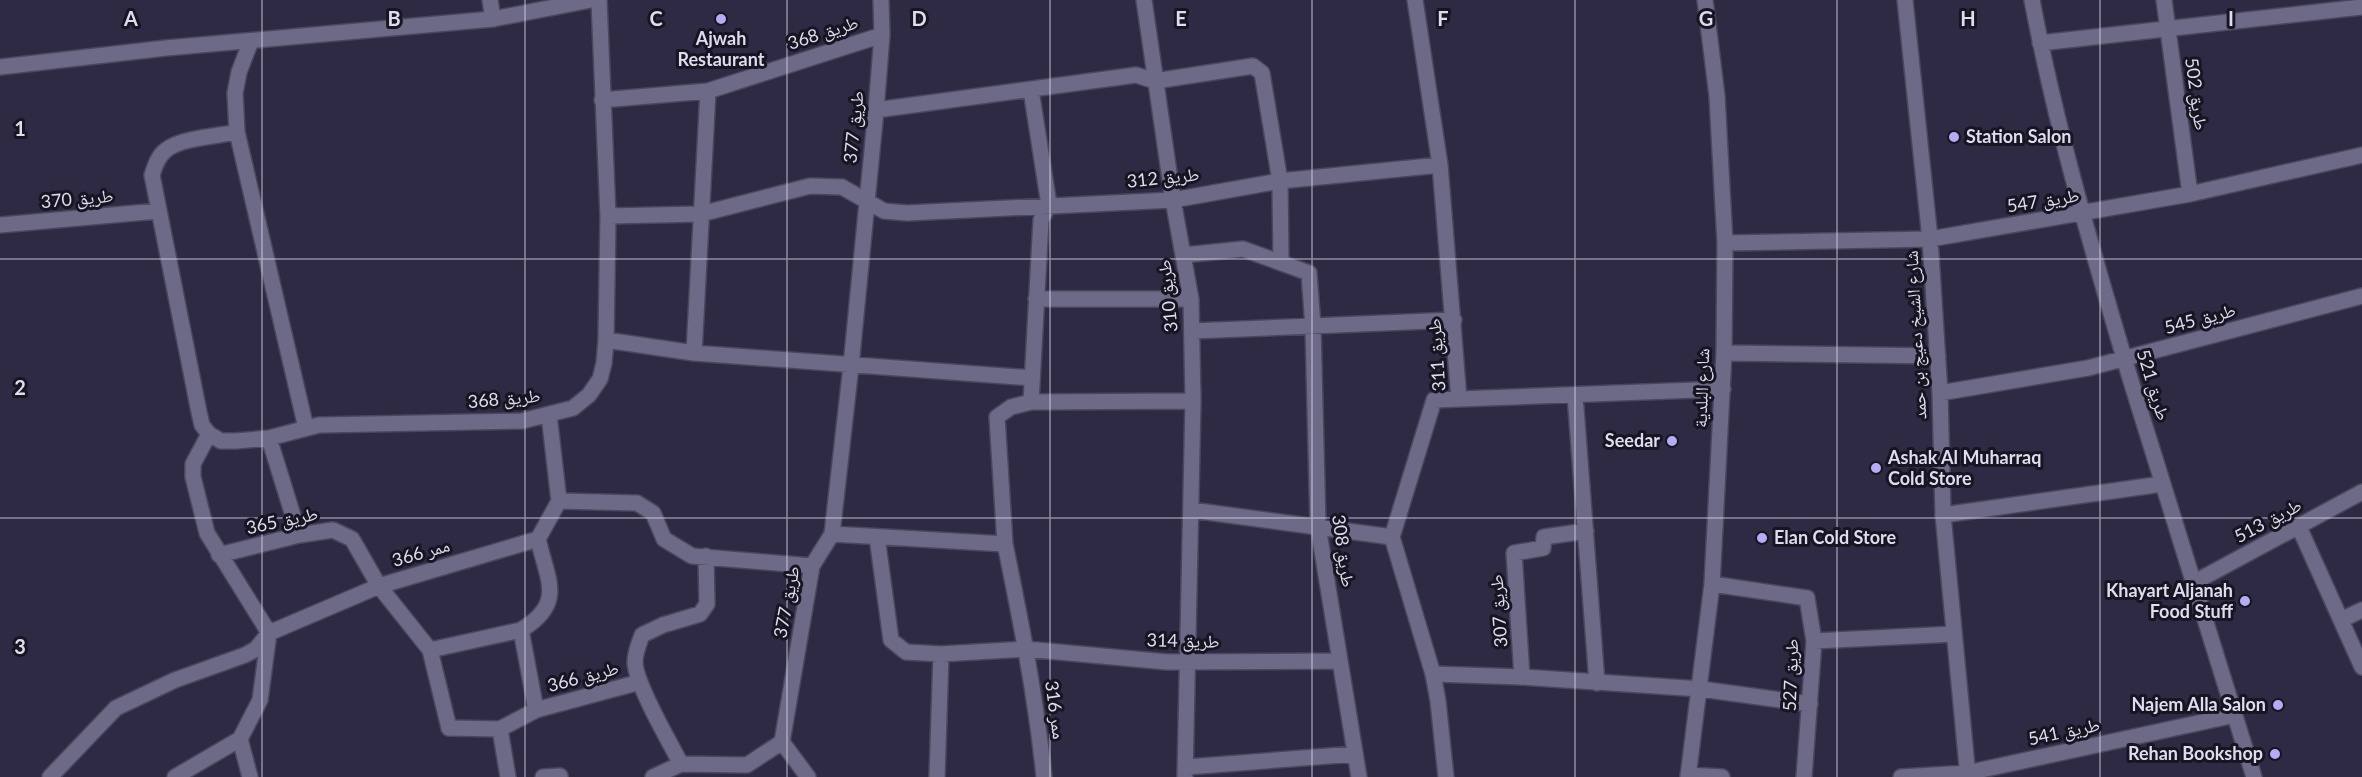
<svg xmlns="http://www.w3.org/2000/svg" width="2362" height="777" font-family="Lato,'Noto Naskh Arabic',sans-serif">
<rect width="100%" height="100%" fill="#2e2a44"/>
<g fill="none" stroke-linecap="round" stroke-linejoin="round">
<g stroke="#4a475d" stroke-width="18">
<path id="service" d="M 1155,81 L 1253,66 L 1262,73 L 1280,181 L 1281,262
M 1943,515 L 2162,484
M 1433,674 L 1522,677 L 1701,689
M 449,728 L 500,729 L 536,710
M 500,729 L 508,777
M 240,739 L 250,777"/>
</g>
<g stroke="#4a475d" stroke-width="18">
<path id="minor" d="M 490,0 L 493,19
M 1144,0 L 1173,200 L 1191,299 L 1193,401 L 1185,777
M 1415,0 L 1440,165 L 1459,399 L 1434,400 L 1392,537 L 1433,674 L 1438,701 L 1446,777
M 1905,0 L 1930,239 L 1940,393 L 1943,515 L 1968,777
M 2032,0 C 2056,128 2093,253 2130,378 C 2171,511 2213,644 2254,777
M 2164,0 L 2190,194
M 251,41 L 239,72 L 235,93 L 237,132 L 306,428
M 2040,43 L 2362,7
M 602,100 L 708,91 L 882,35
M 876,110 L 1136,75 L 1155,81
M 237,132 C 217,136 181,138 166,150 C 158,156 155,166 152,175 L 199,412 L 202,425 L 209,434 L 221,441 L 236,441 L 269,438 L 319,425 L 522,421 L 573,408 L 589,395 L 600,379 L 604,363 L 606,340 L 608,216 L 599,0
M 608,216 L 701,214 L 810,186 L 842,187 L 884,211 L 907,213 L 1173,200 L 1280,181 L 1440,165
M 0,225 L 158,211
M 1725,243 L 1930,239 L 2190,194 L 2362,155
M 1184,255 L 1243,249 L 1309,273 L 1313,327 L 1318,526 L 1359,777
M 1036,299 L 1191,299
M 1192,331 L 1454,320
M 606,340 L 694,353 L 1032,378
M 694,353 L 708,91
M 1724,353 L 1938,356
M 1940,393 L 2088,368 L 2362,296
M 1575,395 L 1597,683
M 1459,399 L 1723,389
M 1031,402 L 1193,401
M 549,415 L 559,501
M 269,438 L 299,535
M 1191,510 L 1392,537
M 2299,527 L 2362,667
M 832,534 L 1005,544 C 1021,622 1036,698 1044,777
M 877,537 L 891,640 L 906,652 L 941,654 L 1026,649 L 1167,662 L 1340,661
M 538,539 C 548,582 565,603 521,630 L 536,710 L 640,682
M 1005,544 L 997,417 L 1011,407 L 1031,402 L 1041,220 L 1049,205 L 1031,90
M 219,555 L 299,535 L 333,530 L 352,539 L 379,586 L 430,650 L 449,728
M 2193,583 L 2362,492
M 1712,584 L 1807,598 L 1814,641 L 1804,777
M 2341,620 L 2362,610
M 1814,641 L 1954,634
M 430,650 L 521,630
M 1522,677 L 1514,553 L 1543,548 L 1544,537 L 1586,531
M 1701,689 L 1810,704
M 782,742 L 812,566 L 832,534 L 851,366 L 876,110 L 882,35 L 881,0
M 681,764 C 670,743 635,683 635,662 C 635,652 639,644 642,635 L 663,625 L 700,614 L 707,604 L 706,556
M 1187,767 L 1355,754
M 1688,775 L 1722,777
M 50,777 L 116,708 L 175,680 L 245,655 L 256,649 L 269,633 L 379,586 L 538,539 L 559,501 L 637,503 L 653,513 L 664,539 L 692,556 L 812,566
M 175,777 L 240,739 L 260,700 L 269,633 L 207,533 L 193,477 L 193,464 L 209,434
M 543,777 L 560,776
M 653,777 L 681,764 L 747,765 L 782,742 L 808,777
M 937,777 L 941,654
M 1688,777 L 1712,584 L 1724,353 L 1725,243 L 1717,96 L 1705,0
M 1901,777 L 1967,773 L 2235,715"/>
</g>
<g stroke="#4a475d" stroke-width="18">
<path id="tertiary" d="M 0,67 L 166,48 L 493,19 L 591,0"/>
</g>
<use href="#service" stroke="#6d6a88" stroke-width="15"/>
<use href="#minor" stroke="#6d6a88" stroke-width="15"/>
<use href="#tertiary" stroke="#6d6a88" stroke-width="15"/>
</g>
<path fill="none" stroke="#dedcee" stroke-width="1.5" stroke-opacity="0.55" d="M 262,0 L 262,777M 525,0 L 525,777M 787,0 L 787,777M 1050,0 L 1050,777M 1312,0 L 1312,777M 1575,0 L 1575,777M 1837,0 L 1837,777M 2100,0 L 2100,777M 0,259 L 2362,259M 0,518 L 2362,518"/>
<g fill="#b5acf8" stroke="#161521" stroke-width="2">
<circle cx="721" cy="19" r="6"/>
<circle cx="1954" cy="137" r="6"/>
<circle cx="1672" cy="441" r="6"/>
<circle cx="1876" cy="468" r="6"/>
<circle cx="1762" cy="538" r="6"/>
<circle cx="2245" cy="601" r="6"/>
<circle cx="2278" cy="705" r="6"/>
<circle cx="2275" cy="754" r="6"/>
</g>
<g text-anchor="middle" stroke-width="6" stroke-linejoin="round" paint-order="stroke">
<g font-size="18" fill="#dedcee" stroke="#161521">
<text transform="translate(823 33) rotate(-18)" y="6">طريق 368</text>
<text transform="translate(2196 94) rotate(82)" y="6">طريق 502</text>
<text transform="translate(854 127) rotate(-84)" y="6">طريق 377</text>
<text transform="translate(1163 178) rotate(-6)" y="6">طريق 312</text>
<text transform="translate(77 199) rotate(-5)" y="6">طريق 370</text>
<text transform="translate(2043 201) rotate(-9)" y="6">طريق 547</text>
<text transform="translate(1168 296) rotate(-96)" y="6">طريق 310</text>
<text transform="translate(2200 319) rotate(-15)" y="6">طريق 545</text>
<text transform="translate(1916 335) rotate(-93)" y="6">شارع الشيخ دعيج بن حمد</text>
<text transform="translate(1437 355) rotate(-94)" y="6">طريق 311</text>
<text transform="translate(2153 385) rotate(73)" y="6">طريق 521</text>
<text transform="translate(1702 388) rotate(-88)" y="6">شارع البلدية</text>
<text transform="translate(504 399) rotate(-5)" y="6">طريق 368</text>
<text transform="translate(282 521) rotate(-12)" y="6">طريق 365</text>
<text transform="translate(2268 521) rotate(-28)" y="6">طريق 513</text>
<text transform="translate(1343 551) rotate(82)" y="6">طريق 308</text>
<text transform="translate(421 553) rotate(-16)" y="6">ممر 366</text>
<text transform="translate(787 602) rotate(-79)" y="6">طريق 377</text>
<text transform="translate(1499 611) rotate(-94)" y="6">طريق 307</text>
<text transform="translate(1183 641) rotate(1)" y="6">طريق 314</text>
<text transform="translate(1791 675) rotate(-88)" y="6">طريق 527</text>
<text transform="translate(583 677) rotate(-15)" y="6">طريق 366</text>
<text transform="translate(1055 710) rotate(82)" y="6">ممر 316</text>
<text transform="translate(2064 732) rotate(-12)" y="6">طريق 541</text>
</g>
<g font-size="18" font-weight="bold" fill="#dedcee" stroke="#161521" text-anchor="end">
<text x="721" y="45" text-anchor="middle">Ajwah<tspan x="721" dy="21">Restaurant</tspan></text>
<text x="1966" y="143" text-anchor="start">Station Salon</text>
<text x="1660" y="447">Seedar</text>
<text x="1888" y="464" text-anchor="start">Ashak Al Muharraq<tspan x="1888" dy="21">Cold Store</tspan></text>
<text x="1774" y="544" text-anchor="start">Elan Cold Store</text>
<text x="2233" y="597">Khayart Aljanah<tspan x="2233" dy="21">Food Stuff</tspan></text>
<text x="2266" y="711">Najem Alla Salon</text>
<text x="2263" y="760">Rehan Bookshop</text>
</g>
</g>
<g font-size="20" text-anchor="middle" font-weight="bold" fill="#dedcee" stroke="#161521" stroke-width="6" stroke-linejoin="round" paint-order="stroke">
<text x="131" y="26">A</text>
<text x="394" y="26">B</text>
<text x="656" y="26">C</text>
<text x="919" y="26">D</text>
<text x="1181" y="26">E</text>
<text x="1443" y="26">F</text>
<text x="1706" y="26">G</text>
<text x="1968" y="26">H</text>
<text x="2231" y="26">I</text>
<text x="20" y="136">1</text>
<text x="20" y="395">2</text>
<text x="20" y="654">3</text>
</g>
</svg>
